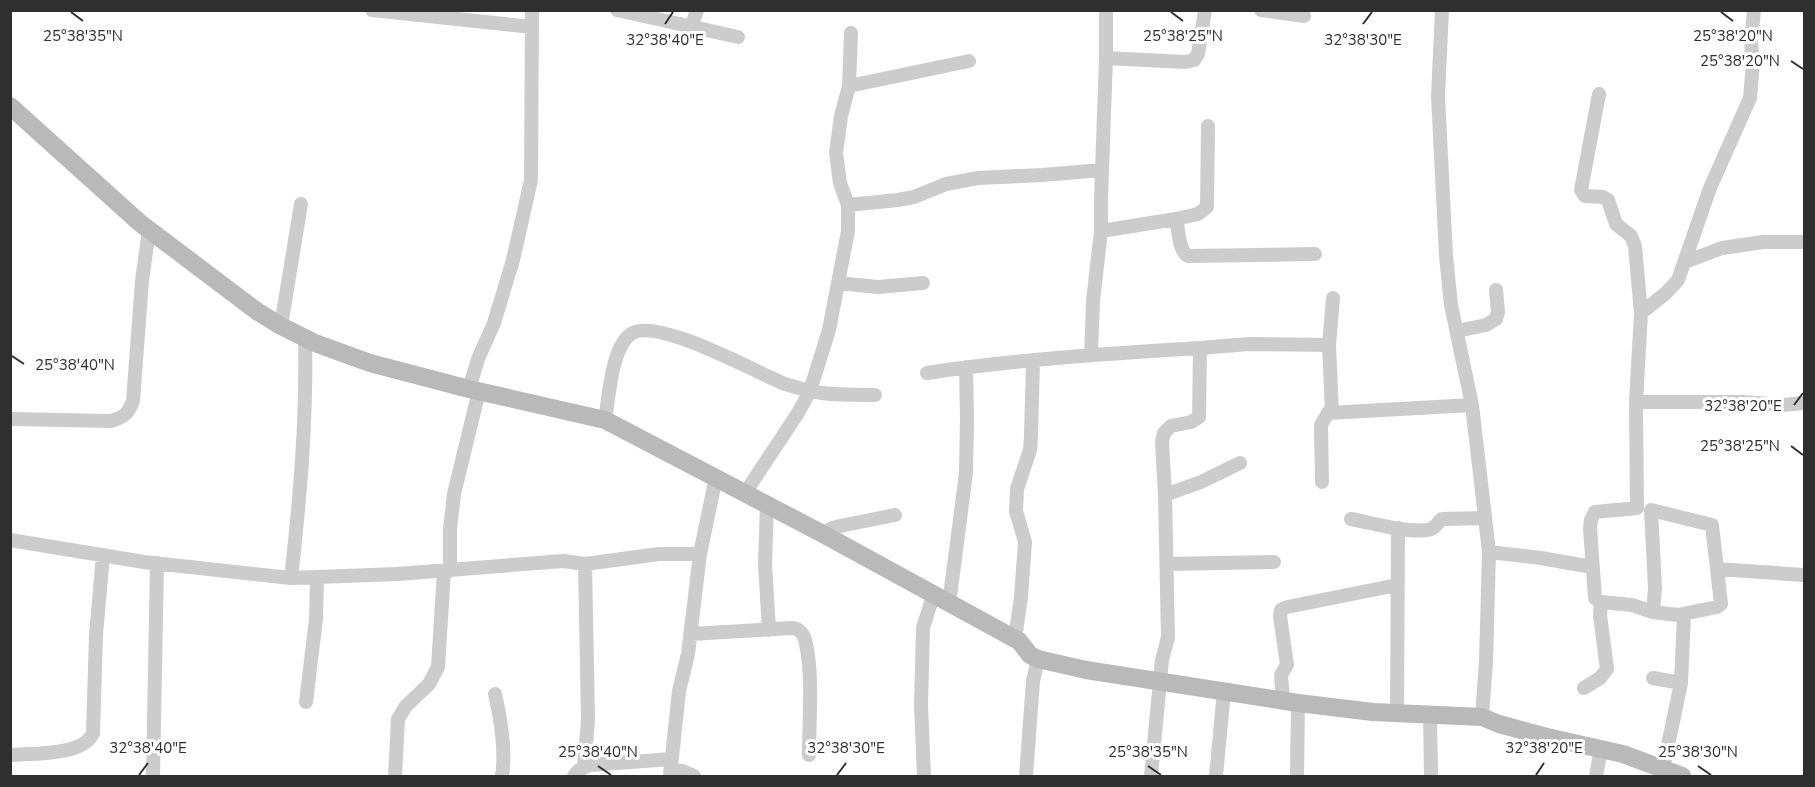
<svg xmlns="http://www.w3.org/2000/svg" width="1815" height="787" font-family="'Nunito Sans',sans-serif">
<rect width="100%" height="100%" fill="#fff"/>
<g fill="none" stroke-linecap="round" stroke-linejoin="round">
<path stroke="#ccc" stroke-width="14" d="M 372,10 L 532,27
M 617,10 L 738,37
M 1106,10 L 1106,58
M 1205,10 L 1198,54 L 1194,60 L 1185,62 L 1106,58 L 1101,198 L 1101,231 L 1176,219 C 1179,230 1178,250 1188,256 L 1315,254
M 1261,10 L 1304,16
M 1442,10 L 1438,96 L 1446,256 L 1451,305 L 1472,405 L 1489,552 L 1541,558 L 1592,567
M 691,28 L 697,10
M 849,86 L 969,61
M 1599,94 L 1581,190 L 1585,196 L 1603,197 L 1608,200 L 1616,224 L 1631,236 L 1635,246 L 1641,313 L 1636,402 L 1742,402 L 1782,405 L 1804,403
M 848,205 L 898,200 L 914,197 L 946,184 L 978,178 L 1042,175 L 1102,170
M 1176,219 L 1198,214 L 1207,207 L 1208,126
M 1685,262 L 1722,248 L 1763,242 L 1803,242
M 838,283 L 878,287 L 923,283
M 1641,313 L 1666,293 L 1678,280 L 1710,188 L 1750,98 L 1753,63 L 1751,42 L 1754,10
M 281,326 L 301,204
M 1457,331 L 1486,325 L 1496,319 L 1498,312 L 1496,290
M 1200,348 L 1249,344 L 1329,345
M 1091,355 L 1093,301 L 1101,231
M 927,373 C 1017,359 1109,354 1200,348 L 1199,417 L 1191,422 L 1171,426 L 1164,433 L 1162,442 L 1165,495 L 1168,637 L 1162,660 L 1151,776
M 469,389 L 478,359 L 494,323 L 513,260 L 531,180 L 532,10
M 1636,402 L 1637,508 L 1595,512 L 1591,520 L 1590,528 L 1595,598 L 1601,602 L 1632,605 L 1653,612 L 1678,615 L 1717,607 L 1721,604 L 1717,569 L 1804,575
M 1332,412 L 1329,345 L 1333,298
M 10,419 L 111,421 C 124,417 128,414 133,401 L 142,281 L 149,230
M 605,420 C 609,398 611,348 631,334 C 656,316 757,373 785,384 C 792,386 799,388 806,390 C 828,396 853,394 875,395
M 1322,482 L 1321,425 L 1328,413 L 1472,405
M 745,493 L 798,413 L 810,391 L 829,330 L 848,231 L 848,205 L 840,183 L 836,153 L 841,116 L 849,86 L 851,33
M 1165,495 L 1201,482 L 1240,463
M 767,505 L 765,564 L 769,630
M 1351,519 C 1372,523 1407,533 1427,530 C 1434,530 1437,523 1442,519 L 1485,518
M 823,534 L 832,528 L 840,526 L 895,515
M 10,540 L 144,562 L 291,578 L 397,574 L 563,561 L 585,564 L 588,720 L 584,767
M 585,564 L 659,554 L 700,554
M 1167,564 L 1274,562
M 450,571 L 450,529 L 454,494 L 479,391
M 291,578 C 300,498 307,418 305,338
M 949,604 L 966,473 L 967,417 L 966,367
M 1653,612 L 1655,588 L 1651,510 L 1712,525 L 1717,569
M 691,634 L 792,628 C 800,628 805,636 806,644 C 813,676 809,721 809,755
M 1015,639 L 1021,597 L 1025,542 L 1016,511 L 1017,489 L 1030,450 L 1031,436 L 1033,360
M 1653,678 L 1681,683 L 1663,769
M 1681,683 L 1684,615
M 1584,688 L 1600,678 L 1607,669 L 1600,615 L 1601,602
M 495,694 C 501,720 506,750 502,776
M 1283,700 L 1281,675 L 1287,665 L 1280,616 L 1281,610 L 1287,607 L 1397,585
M 306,702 L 316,619 L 317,578
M 1397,713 L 1398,528
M 1430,715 L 1431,776
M 1482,717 L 1486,661 L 1489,552
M 10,755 C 32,753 84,756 93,733 L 96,635 L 103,555
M 670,771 L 683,771 L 694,776
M 153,776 L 157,563
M 395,776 L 398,719 L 406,706 L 429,684 L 438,667 L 444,571
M 574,776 L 579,770 L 590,765 L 672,759
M 670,776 L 679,691 L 688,654 L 700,554 L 716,477
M 924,776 L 921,705 L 923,628 L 933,596
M 1026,776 L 1033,681 L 1038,659
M 1216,776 L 1224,691
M 1297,776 L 1298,703
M 1596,776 L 1601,748"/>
<path stroke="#b9b9b9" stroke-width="18" d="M 10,106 L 140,223 L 258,312 L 281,326 L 315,343 L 370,363 L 469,389 L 605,420 L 823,534 L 1019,641 L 1030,655 L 1038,659 L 1086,670 L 1298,703 L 1373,712 L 1482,717 L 1499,724 L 1547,737 L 1623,754 L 1682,776"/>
</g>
<path fill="none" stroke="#2f2f2f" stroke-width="2" d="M 71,12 L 83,21M 1171,12 L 1183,21M 1721,12 L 1733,21M 665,24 L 673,12M 1363,24 L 1372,12M 1791,61 L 1803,69M 12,356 L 24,364M 1794,405 L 1803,393M 1791,446 L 1803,455M 598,766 L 611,775M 1148,766 L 1161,775M 1698,766 L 1711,775M 139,775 L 148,763M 837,775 L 846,763M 1536,775 L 1544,763"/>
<g font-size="15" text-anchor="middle" fill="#2f2f2f" stroke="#fff" stroke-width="6" stroke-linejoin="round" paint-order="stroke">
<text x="83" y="41">25°38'35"N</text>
<text x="1183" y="41">25°38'25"N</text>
<text x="1733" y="41">25°38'20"N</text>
<text x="665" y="45">32°38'40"E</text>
<text x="1363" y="45">32°38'30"E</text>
<text x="1740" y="66">25°38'20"N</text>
<text x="75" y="370">25°38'40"N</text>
<text x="1743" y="411">32°38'20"E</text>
<text x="1740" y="451">25°38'25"N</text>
<text x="148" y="753">32°38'40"E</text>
<text x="846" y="753">32°38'30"E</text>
<text x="1544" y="753">32°38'20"E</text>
<text x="598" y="757">25°38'40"N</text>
<text x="1148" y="757">25°38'35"N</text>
<text x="1698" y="757">25°38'30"N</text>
</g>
<rect width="1815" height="787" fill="none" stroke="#2f2f2f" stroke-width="24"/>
</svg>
